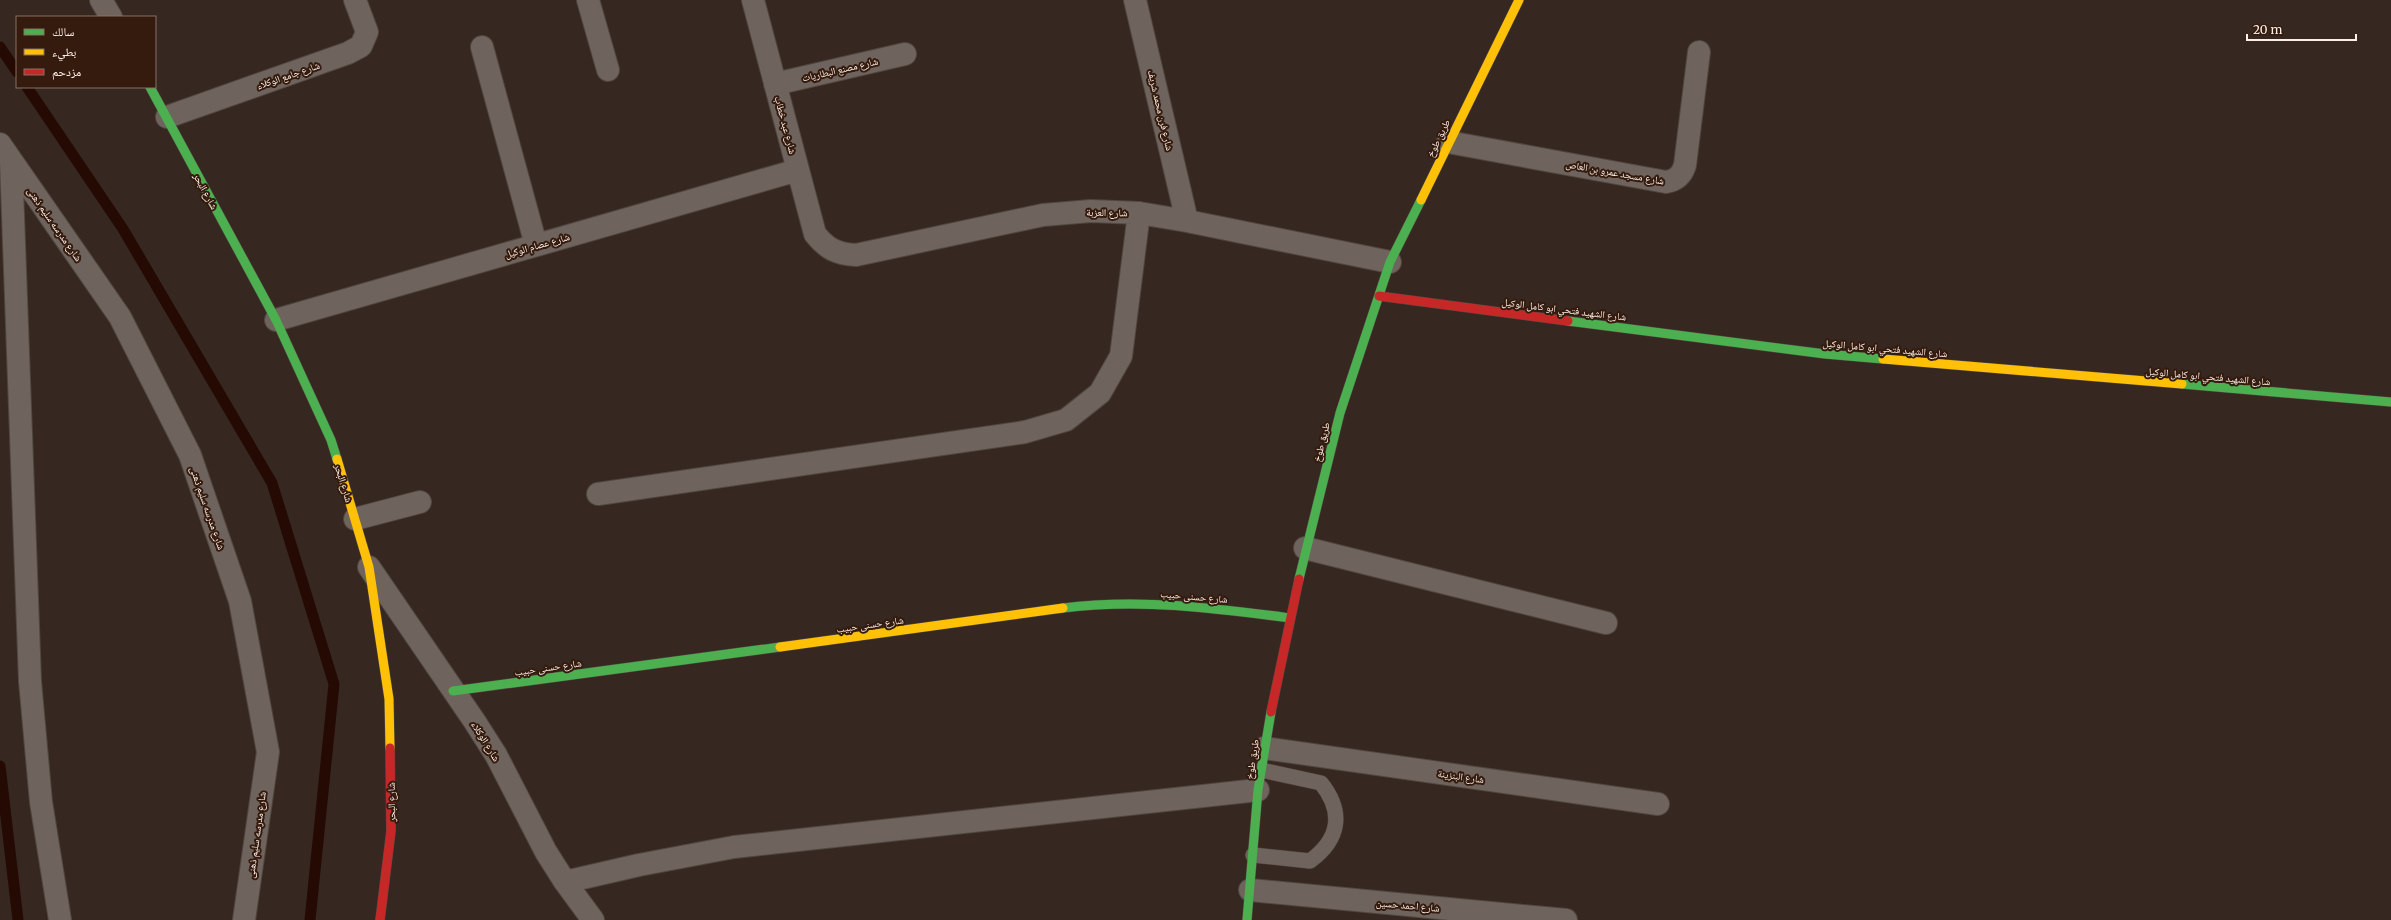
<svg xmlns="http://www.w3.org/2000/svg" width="2391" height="920" font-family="Merriweather,'Noto Naskh Arabic',serif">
<rect width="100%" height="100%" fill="#362820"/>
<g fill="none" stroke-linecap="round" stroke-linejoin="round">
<path stroke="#250a03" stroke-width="11" d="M 0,47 L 17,72
M 27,87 L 123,229 L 272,483 L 334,684 L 310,920
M 0,766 L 18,920"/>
<g stroke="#514640" stroke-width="16">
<path id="lane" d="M 1253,855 L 1310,861 C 1340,839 1344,812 1321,783 L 1261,770"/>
</g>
<g stroke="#514640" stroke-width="24">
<path id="street" d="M 101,0 L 111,17
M 588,0 L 608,70
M 753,0 L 815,234 C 827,249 837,254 856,255 L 1043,215 L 1091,211 L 1139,213 L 1187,221 L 1390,262
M 1135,0 L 1187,221
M 482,47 L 536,245
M 775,84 L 905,54
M 167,117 L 348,53 L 361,46 L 367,32 L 355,0
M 1448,142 L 1666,182 C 1677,180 1682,175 1685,165 L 1699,52
M 0,144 L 120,317 L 190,455 L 240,601 L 268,752 L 244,920
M 11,161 L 30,681 L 41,802 L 60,920
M 276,320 L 798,170
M 598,494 L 1025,432 L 1066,420 L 1100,393 L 1121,356 L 1139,213
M 355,519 L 420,502
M 1305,548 L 1606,623
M 369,567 L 475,722 L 496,755 L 546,852 L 565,882 L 593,920
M 1264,748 L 1658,804
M 565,882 L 639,865 L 734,847 L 1258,790
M 1250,890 L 1566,920"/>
</g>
<g stroke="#514640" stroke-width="10">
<path id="fast" d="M 150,87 L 276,320 L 331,440 L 337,459
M 1568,321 L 1825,354 L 1883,359
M 2182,384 L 2391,402
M 1299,579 L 1340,413 L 1390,262 L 1421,200
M 1063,608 C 1140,598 1214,608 1290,618
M 453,691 L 780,647
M 1247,920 L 1258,790 L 1271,712"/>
</g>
<g stroke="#514640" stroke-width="10">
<path id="slow" d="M 1421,200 L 1519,0
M 1883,359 L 2182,384
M 337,459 L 369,567 L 389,699 L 390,748
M 780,647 L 1063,608"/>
</g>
<g stroke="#514640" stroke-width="10">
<path id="jam" d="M 1379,296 L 1568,321
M 1271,712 L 1299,579
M 380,920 L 391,831 L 390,748"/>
</g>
<use href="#lane" stroke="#6e645d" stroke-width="15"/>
<use href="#street" stroke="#6e645d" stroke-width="22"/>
<use href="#fast" stroke="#4caf50" stroke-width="9"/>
<use href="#slow" stroke="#ffc107" stroke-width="9"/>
<use href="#jam" stroke="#c62828" stroke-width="9"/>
</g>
<g text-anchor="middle" stroke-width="4" stroke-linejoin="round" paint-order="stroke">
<g font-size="10" fill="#fef0e9" stroke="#341b0e">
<text transform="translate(840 69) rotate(-13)" y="4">شارع مصنع البطاريات</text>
<text transform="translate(288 75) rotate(-19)" y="4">شارع جامع الوكلاء</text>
<text transform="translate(1161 110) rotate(77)" y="4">شارع فرن محمد شريف</text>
<text transform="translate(786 125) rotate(75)" y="4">شارع عبد خطاب</text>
<text transform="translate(1438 138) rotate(-64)" y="4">طريق طوخ</text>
<text transform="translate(1615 172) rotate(10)" y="4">شارع مسجد عمرو بن العاص</text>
<text transform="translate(206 191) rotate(62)" y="4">شارع البحر</text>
<text transform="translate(1107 212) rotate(1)" y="4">شارع العزبة</text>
<text transform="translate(55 224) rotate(55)" y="4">شارع مدرسه سليم ذهنى</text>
<text transform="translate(537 245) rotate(-16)" y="4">شارع عصام الوكيل</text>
<text transform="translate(1564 309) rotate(7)" y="4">شارع الشهيد فتحي ابو كامل الوكيل</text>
<text transform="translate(1885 348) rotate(5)" y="4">شارع الشهيد فتحي ابو كامل الوكيل</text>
<text transform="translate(2208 376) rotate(5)" y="4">شارع الشهيد فتحي ابو كامل الوكيل</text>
<text transform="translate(1321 442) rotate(-76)" y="4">طريق طوخ</text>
<text transform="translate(344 483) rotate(73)" y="4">شارع البحر</text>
<text transform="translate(208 508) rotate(71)" y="4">شارع مدرسه سليم ذهنى</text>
<text transform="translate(1194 596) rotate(5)" y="4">شارع حسنى حبيب</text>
<text transform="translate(870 624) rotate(-8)" y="4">شارع حسنى حبيب</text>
<text transform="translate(548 667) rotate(-8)" y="4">شارع حسنى حبيب</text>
<text transform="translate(486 741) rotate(58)" y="4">شارع الوكلاء</text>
<text transform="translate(1252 759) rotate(-81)" y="4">طريق طوخ</text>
<text transform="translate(1461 776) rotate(8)" y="4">شارع البنزينة</text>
<text transform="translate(391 802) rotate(-91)" y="4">شارع البحر</text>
<text transform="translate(256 835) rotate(-82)" y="4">شارع مدرسه سليم ذهنى</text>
<text transform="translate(1408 905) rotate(5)" y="4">شارع احمد حسين</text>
</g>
</g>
<rect x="16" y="16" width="140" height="72" fill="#341b0e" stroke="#857066"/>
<rect x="24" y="29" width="20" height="6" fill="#4caf50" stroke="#857066"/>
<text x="52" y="36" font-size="12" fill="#fef0e9">سالك</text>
<rect x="24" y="49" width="20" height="6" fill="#ffc107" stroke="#857066"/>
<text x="52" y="56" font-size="12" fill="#fef0e9">بطيء</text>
<rect x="24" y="69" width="20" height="6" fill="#c62828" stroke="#857066"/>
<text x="52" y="76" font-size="12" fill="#fef0e9">مزدحم</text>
<path d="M2247 34v6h109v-6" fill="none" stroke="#fef0e9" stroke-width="2"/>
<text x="2253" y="34" font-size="12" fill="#fef0e9" stroke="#341b0e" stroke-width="3" paint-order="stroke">20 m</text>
</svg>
